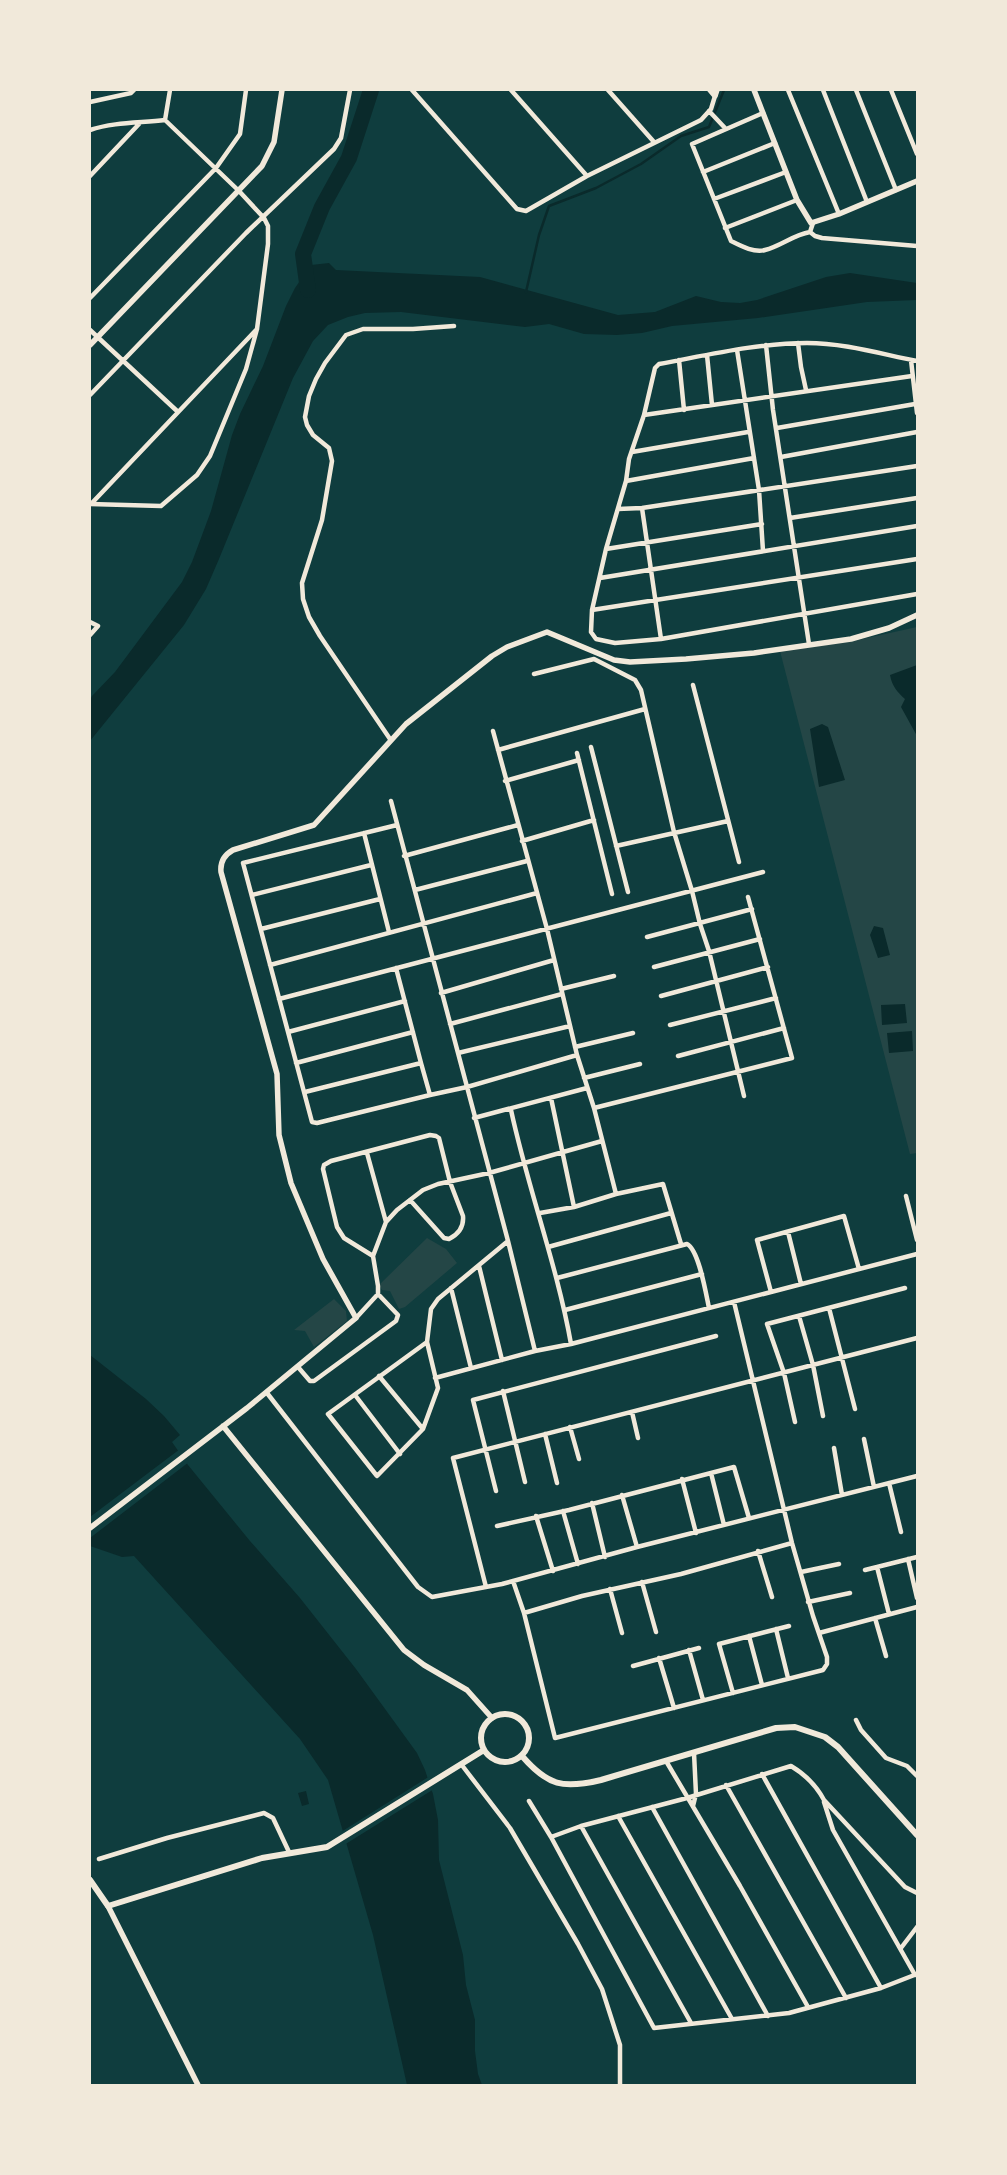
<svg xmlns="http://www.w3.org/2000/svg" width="1007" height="2175" font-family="'Titillium Web',sans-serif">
<rect width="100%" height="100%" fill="#0f3d3e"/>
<path fill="#244646" d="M 917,627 L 917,1153 L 910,1154 L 780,651 L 849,642 Z
M 427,1238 L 446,1249 L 457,1263 L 405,1307 L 399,1309 L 390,1291 L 382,1290 L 379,1285 Z
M 334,1299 L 346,1311 L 347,1321 L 314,1347 L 305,1331 L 294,1330 Z"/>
<path fill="#0a2a2b" d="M 329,263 L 336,270 L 480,277 L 618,315 L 655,312 L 696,296 L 721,302 L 740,303 L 757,300 L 826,277 L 850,273 L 917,283 L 917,300 L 867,302 L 758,318 L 672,326 L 642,333 L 617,335 L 584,334 L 549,324 L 525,327 L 401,312 L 365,313 L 348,317 L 328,325 L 313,341 L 293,378 L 219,559 L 206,589 L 184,625 L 90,741 L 90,700 L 92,696 L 115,672 L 182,582 L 192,562 L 211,511 L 232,435 L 240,414 L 263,366 L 286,306 L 295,288 L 311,265 Z
M 917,665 L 917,736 L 901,707 L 905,699 C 897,692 892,686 890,675 Z
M 822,724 L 828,727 L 845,780 L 819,787 L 810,729 Z
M 874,926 L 883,928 L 890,955 L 878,958 L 870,935 Z
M 905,1004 L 907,1023 L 882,1025 L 881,1005 Z
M 912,1031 L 913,1051 L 889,1053 L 887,1033 Z
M 90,1355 L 146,1399 L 164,1416 L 180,1435 L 172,1442 L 188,1465 L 250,1541 L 300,1598 L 356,1669 L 417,1753 L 425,1770 L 433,1794 L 438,1820 L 439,1860 L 463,1955 L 466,1985 L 475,2020 L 475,2051 L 478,2074 L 482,2085 L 407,2085 L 373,1935 L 328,1780 L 300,1739 L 134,1556 L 122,1557 L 90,1546 Z
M 306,1791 L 309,1804 L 302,1806 L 298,1793 Z"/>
<path fill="#0f3d3e" d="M 180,1449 L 189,1462 L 90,1538 L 90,1517 Z
M 430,1776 L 434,1789 L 344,1845 L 341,1832 Z"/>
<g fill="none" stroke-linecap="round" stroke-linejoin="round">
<path stroke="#0a2a2b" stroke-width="2.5" d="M 526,292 L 539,235 L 549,206 L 596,188 L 641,164 L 681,136 L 709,127 L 724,90"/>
<path stroke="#0a2a2b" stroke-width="16" d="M 308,290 L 303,254 L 322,207 L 349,158 L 371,90"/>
<path stroke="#f1e9da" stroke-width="4.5" d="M 412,90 L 517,209 L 526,211 L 587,176 L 701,120 L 711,109 L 715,96
M 511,90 L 587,176
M 608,90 L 654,142
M 788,90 L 839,214
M 823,90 L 867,202
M 856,90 L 896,190
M 891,90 L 917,154
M 90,102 L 131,93 L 134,90
M 709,111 L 725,128
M 763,113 L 692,144 L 731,241 C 741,246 754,253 765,250 C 781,246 793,235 810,232 L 813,223
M 90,130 C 114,122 140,123 165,120 L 170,90
M 703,172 L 775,143
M 90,176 L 139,124
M 714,199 L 786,172
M 725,228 L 797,200
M 810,232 L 815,236 L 822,238 L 917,246
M 90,298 L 216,168 L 240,134 L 246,90
M 90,330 L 177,411
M 798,343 L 801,367 L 806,390
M 766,345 L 773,410 L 809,644
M 737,350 L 759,490 L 763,551
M 707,355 L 712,405
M 679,360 L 684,410
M 911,360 L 917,413
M 917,361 C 881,354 844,343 807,343 C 758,343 708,355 659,364 L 655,368 L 644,415 L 629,459 L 626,481 L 606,549 L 592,610 L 591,632 L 596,639 L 615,643 L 661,639 L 917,594
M 90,395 L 246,233 L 334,149 L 341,138 L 350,90
M 644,415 L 912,376
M 777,428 L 915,404
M 632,452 L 748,432
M 781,457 L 917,432
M 626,481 L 754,458
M 90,504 L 161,506 L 197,475 L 210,456 L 246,369 L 257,329 L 268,244 L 268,226 L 264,218 L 239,191 L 165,120
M 91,504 L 257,329
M 642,508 L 661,639
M 618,509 L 642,508 L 917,466
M 790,518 L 917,498
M 606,549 L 762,524
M 600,578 L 917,526
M 592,610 L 917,559
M 90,622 L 98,626 L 90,635
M 534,674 L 594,659 L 635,680 L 641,690 L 674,832 L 692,891 L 700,924 L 709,951 L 744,1096
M 693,685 L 739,862
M 493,731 L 547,929 L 577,1055 L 594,1108 L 616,1194 L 574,1207 L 540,1213
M 390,739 L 320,636 L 309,617 L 303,599 L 302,583 L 322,520 L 332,461 L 329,448 L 313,435 L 307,425 L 305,417 L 309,396 L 316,379 L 325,363 L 346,335 L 363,329 L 413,329 L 454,326
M 591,747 L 628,892
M 498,750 L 645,709
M 577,753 L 612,894
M 505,781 L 579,760
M 391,801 L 508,1241 L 438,1299 L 431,1309 L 427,1342
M 364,833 L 389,932
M 522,841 L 594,820
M 616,846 L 728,821
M 404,856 L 518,825
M 415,890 L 527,861
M 252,895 L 371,865
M 261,929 L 380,899
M 647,937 L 752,909
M 270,965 L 537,893
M 654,967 L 760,939
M 396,968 L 421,1063
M 561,989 L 614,976
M 441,993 L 554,960
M 661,996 L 768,967
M 279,999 L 763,872
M 450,1024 L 562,994
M 670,1025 L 776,998
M 288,1032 L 405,1001
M 575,1047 L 633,1033
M 458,1053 L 570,1026
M 678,1056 L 784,1028
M 296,1063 L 413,1032
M 584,1078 L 640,1064
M 305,1092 L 421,1063 L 430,1095 L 317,1123 L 312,1122 L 243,863 L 397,825
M 430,1095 L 467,1087 L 577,1055
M 551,1098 L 574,1207
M 594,1108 L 792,1058 L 748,897
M 511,1110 C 528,1189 557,1265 571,1344
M 474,1118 L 587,1088
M 367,1153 L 386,1222
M 616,1194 L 663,1184 L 681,1244
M 906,1196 L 917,1240
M 788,1232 L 801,1284
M 548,1247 L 671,1213
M 373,1256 L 344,1238 L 337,1227 L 323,1169 L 324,1165 L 331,1161 L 430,1135 L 436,1136 L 439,1138 L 450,1182 L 463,1216 C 464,1227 459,1234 449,1239 L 444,1238 L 410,1200
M 479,1266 L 502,1360
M 557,1278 L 687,1244 C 699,1250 706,1294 709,1308
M 451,1288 L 471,1368
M 771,1292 L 757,1240 L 844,1216 L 859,1269
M 829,1308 L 855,1409
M 565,1310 L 702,1274
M 799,1316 L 813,1365 L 823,1416
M 356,1318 L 378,1294 L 378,1286 L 373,1256 L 386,1222 L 397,1210 L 423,1190 L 438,1184 L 489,1173 L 602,1141
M 427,1342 L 438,1388 L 423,1429 L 377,1476 L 328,1414 Z
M 535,1351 L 571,1344 L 917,1254
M 298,1367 L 310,1381 L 314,1381 L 396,1321 L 398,1315 L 378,1294
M 379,1376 L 423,1429
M 435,1378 L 535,1351 L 508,1241
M 503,1391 L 525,1482
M 267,1393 L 418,1587 L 432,1597 L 502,1584 L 637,1547 L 917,1476
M 355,1395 L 400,1454
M 632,1412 L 638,1438
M 795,1422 L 784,1373 L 767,1324 L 905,1288
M 570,1427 L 579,1459
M 545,1434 L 557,1483
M 864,1439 L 874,1487
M 834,1448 L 842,1495
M 711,1473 L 724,1525
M 682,1479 L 696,1533
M 889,1483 L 901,1532
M 496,1491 L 473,1400 L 716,1336
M 622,1495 L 637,1547
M 592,1503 L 605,1557
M 563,1511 L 578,1564
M 536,1516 L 553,1571
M 497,1526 L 569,1510 L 734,1467 L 749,1518
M 758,1551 L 772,1597
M 908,1559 L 917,1598
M 877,1567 L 889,1614
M 865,1570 L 917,1557
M 801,1572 L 839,1564
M 513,1581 L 524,1613 L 555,1738 L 823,1670 L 827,1664 L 827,1657 L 813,1616 L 792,1543 L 734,1302
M 642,1582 L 656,1632
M 486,1587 L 453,1458 L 917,1338
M 610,1589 L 622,1633
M 808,1602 L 850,1593
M 524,1613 L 582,1596 L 681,1574 L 792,1543
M 875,1618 L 886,1656
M 776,1629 L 788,1678
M 819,1633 L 917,1607
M 749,1636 L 762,1685
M 689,1650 L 703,1700
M 659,1658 L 674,1708
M 633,1666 L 699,1648
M 733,1693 L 719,1644 L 789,1626
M 856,1720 L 861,1730 L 886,1758 L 907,1766 L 917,1776
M 666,1761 L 740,1886 L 808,2007
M 461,1764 L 510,1828 L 578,1944 L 602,1989 L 620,2045 L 620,2085
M 762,1774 L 881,1988
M 726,1785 L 846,1998
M 529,1801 L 551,1837 L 581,1826 L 687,1798 L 791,1766 C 806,1775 816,1785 824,1800 L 905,1887 L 917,1893
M 824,1802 L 833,1830 L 915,1975
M 693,1806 L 696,1794 L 694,1753
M 652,1807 L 768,2016
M 618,1816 L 732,2019
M 581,1826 L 691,2023
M 551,1837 L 654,2028 L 789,2013 L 881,1988 L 917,1974
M 99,1859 L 167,1838 L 264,1813 L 273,1818 L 289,1852
M 901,1948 L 917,1927"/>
<path stroke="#f1e9da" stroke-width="5.5" d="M 710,90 L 715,96 L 717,90
M 754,90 L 797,200 L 811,223 L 839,214 L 917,181
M 90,345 L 262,166 L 274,142 L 282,90
M 223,1426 L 404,1650 L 424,1665 L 467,1690 L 492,1718
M 90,1528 L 247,1408 L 356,1318 L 323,1259 L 291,1183 L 279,1135 L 277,1074 L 221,872 C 220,862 224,855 233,850 L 314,825 L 406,724 L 492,656 L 507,647 L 547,632 L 614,660 L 630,662 L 686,659 L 754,653 L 851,639 L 889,628 L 917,615
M 108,1906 L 198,2085"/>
<path stroke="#f1e9da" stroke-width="6" d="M481 1738a24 24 0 1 1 48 0a24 24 0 1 1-48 0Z
M 522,1756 C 548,1786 563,1789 601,1780 L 776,1728 L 795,1727 L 825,1737 L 838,1747 L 917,1835
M 90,1880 L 108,1906 L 262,1858 L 327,1847 L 484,1750"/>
</g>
<rect width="1007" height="2175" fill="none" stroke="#f1e9da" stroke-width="182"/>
</svg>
